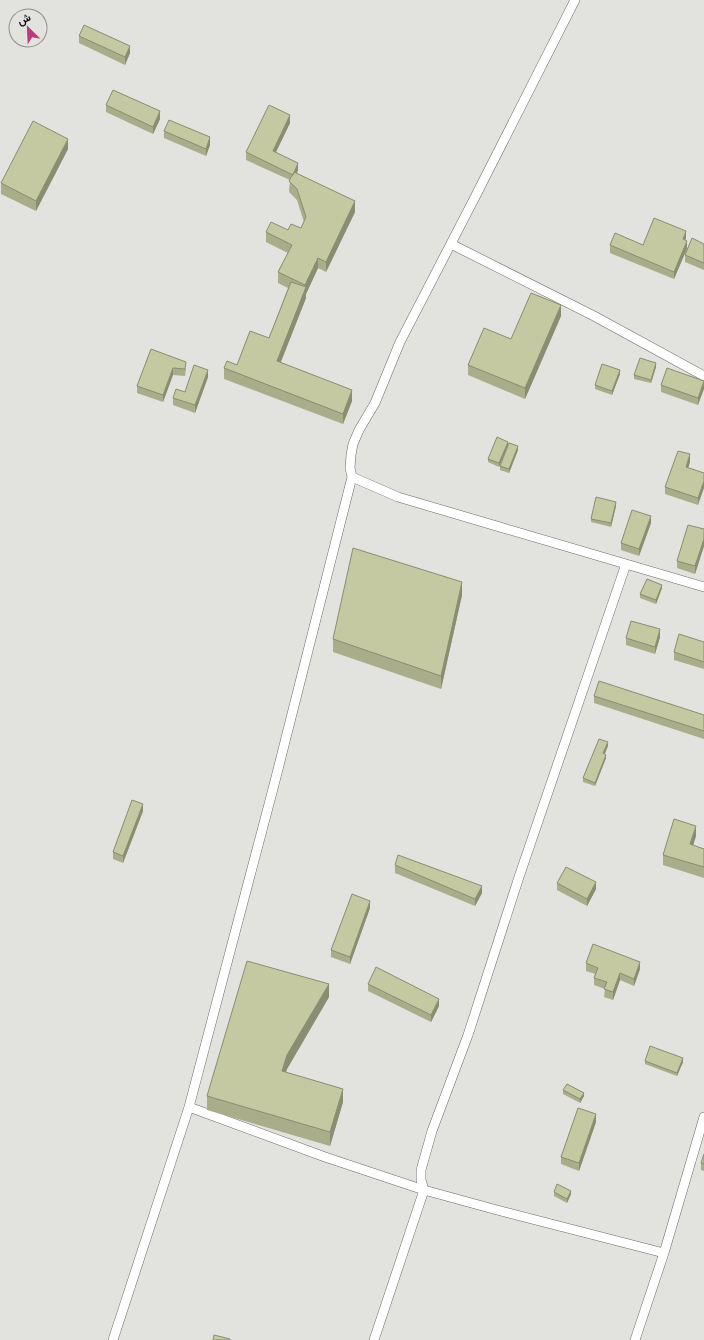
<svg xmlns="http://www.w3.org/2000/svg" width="704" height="1340" font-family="Helvetica,Vazirmatn,sans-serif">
<rect width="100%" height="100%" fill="#e2e2de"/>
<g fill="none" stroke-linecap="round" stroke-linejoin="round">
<g stroke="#6a6b67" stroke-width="10">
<path id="lane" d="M 451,244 L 594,316 L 704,376
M 352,477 L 350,468 L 351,455 L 353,444 L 359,430 L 375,403 L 400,342 L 473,201 L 575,0
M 189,1107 L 325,1157 L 424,1190 L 497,1210 L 664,1253 L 704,1117
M 113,1340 L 189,1107 L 274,785 L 352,477 L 398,497 L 704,587
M 374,1340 L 424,1190 L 421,1180 L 421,1170 L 432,1131 L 468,1035 L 519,877 L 626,564
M 635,1340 L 664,1253"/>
</g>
<use href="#lane" stroke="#fff" stroke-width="9"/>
</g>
<path fill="#a9ad8a" d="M 79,36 L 130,53 L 125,65 L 79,43 Z
M 106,105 L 160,119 L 153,134 L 106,112 Z
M 290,123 L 276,152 L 298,170 L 297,173 L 355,212 L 326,272 L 318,268 L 306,294 L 306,298 L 280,363 L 352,401 L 343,424 L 224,379 L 224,368 L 237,365 L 269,338 L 288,288 L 278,283 L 278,272 L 288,253 L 266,242 L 266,232 L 288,230 L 301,228 L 304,222 L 297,200 L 289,192 L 290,180 L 246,160 L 246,152 Z
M 164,131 L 210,145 L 206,156 L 164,138 Z
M 68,149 L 36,211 L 1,194 L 1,183 Z
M 686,238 L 685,240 L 687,248 L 704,244 L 704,270 L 685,262 L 685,255 L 687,249 L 674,279 L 610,253 L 610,245 L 643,245 Z
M 561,316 L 525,399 L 468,375 L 468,365 L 511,339 Z
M 151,349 L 186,369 L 185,376 L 173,375 L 163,402 L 137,393 L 137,386 Z
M 656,367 L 651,383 L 634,379 L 634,375 Z
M 620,374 L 612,395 L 595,389 L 595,385 Z
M 208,377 L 195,413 L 173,405 L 173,398 L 185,392 Z
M 704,381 L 698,405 L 661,392 L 661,385 Z
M 508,445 L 499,467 L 488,462 L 488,459 Z
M 518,450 L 509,473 L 500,470 L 500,466 Z
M 690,462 L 688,468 L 704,473 L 698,505 L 665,494 L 665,487 Z
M 616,506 L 611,527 L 591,522 L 591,519 Z
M 651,523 L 639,556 L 621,550 L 621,543 Z
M 704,529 L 704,546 L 695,574 L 677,568 L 677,561 Z
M 662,588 L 656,604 L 640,598 L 640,594 Z
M 462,595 L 441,689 L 333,652 L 333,639 Z
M 660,637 L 655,654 L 626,645 L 626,638 Z
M 704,642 L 704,669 L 674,660 L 674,652 Z
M 594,696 L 704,715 L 704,739 L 594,703 Z
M 608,746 L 605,754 L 606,758 L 595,786 L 583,782 L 583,778 Z
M 143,811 L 123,863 L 113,859 L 113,852 Z
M 696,836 L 693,845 L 704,849 L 704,878 L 663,865 L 663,855 Z
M 395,865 L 482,893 L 475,906 L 395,873 Z
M 557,883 L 596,889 L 587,906 L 557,890 Z
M 370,908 L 350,964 L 331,957 L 331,950 Z
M 586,963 L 640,969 L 634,986 L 620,980 L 613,1000 L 604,997 L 605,989 L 594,985 L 594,978 L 595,974 L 586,971 Z
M 368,984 L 439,1006 L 431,1022 L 368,991 Z
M 329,997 L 287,1069 L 286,1072 L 343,1102 L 330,1146 L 207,1110 L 207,1096 Z
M 645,1061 L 683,1062 L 677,1076 L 645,1064 Z
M 563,1090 L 584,1096 L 580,1103 L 563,1094 Z
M 596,1122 L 579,1171 L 561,1164 L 561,1157 Z
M 704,1154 L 704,1171 L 701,1170 L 701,1163 Z
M 554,1192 L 571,1194 L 567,1203 L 554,1196 Z"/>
<path fill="#898d71" d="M 130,46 L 130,53 L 125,65 L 125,57 Z
M 160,111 L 160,119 L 153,134 L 153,127 Z
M 290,115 L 290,123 L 273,158 L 273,151 Z
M 210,137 L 210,145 L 206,156 L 206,149 Z
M 68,139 L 68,149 L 36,211 L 36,201 Z
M 298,163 L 298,170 L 293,182 L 293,175 Z
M 355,201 L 355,212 L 326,272 L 326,262 Z
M 686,231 L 686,238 L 683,246 L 683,239 Z
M 687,241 L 687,248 L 674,279 L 674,272 Z
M 318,258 L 318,268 L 306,294 L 306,298 L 277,372 L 277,361 L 305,289 L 305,285 Z
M 561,305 L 561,316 L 525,399 L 525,388 Z
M 656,363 L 656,367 L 651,383 L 651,380 Z
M 173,368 L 173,375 L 163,402 L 163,395 Z
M 208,370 L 208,377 L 195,413 L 195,405 Z
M 620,370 L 620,374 L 612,395 L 612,391 Z
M 704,382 L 704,389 L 698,405 L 698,398 Z
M 352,390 L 352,401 L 343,424 L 343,414 Z
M 508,442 L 508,445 L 499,467 L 499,463 Z
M 518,446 L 518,450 L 509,473 L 509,469 Z
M 690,454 L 690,462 L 686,475 L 686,467 Z
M 704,481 L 704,488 L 698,505 L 698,498 Z
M 616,502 L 616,506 L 611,527 L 611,523 Z
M 651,516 L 651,523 L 639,556 L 639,549 Z
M 704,539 L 704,546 L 695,574 L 695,566 Z
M 462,582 L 462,595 L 441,689 L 441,676 Z
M 662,585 L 662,588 L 656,604 L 656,600 Z
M 660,629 L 660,637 L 655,654 L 655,647 Z
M 608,742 L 608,746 L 603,757 L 603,753 Z
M 606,755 L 606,758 L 595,786 L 595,783 Z
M 143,804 L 143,811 L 123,863 L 123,856 Z
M 696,826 L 696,836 L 690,855 L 690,844 Z
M 596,882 L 596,889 L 587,906 L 587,899 Z
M 482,886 L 482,893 L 475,906 L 475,899 Z
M 370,901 L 370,908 L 350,964 L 350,957 Z
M 640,962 L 640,969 L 634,986 L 634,979 Z
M 620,973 L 620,980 L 613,1000 L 613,992 Z
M 329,984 L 329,997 L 287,1069 L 282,1084 L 282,1071 L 287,1055 Z
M 439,999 L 439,1006 L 431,1022 L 431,1015 Z
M 683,1058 L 683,1062 L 677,1076 L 677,1073 Z
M 343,1089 L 343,1102 L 330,1146 L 330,1132 Z
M 584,1093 L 584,1096 L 580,1103 L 580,1099 Z
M 596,1114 L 596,1122 L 579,1171 L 579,1163 Z
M 571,1191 L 571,1194 L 567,1203 L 567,1199 Z"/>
<path fill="#c4c9a1" stroke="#898d71" d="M 84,25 L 130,46 L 125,57 L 79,36 Z
M 113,90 L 160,111 L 153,127 L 106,105 Z
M 269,105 L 290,115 L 273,151 L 298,163 L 293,175 L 246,152 Z
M 169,120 L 210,137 L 206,149 L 164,131 Z
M 33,121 L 68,139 L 36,201 L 1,183 Z
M 294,172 L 355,201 L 326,262 L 318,258 L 305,285 L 278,272 L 292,245 L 266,232 L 271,222 L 288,230 L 291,224 L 301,228 L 306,217 L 297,189 L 289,181 Z
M 654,218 L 686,231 L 683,239 L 687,241 L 674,272 L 610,245 L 615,233 L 643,245 Z
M 692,238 L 704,244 L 704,263 L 685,255 Z
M 291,282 L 306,287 L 277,361 L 352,390 L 343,414 L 224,368 L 227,361 L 237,365 L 250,331 L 269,338 Z
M 531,293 L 561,305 L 525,388 L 468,365 L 484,328 L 511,339 Z
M 151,349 L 186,362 L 185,369 L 173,368 L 163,395 L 137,386 Z
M 640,358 L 656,363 L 651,380 L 634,375 Z
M 602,364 L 620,370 L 612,391 L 595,385 Z
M 194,365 L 208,370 L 195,405 L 173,398 L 176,389 L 185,392 Z
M 667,368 L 704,381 L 698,398 L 661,385 Z
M 497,437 L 508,442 L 499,463 L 488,459 Z
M 509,443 L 518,446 L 509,469 L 500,466 Z
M 678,451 L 690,454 L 686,467 L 704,473 L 704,481 L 698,498 L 665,487 Z
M 596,497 L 616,502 L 611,523 L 591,519 Z
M 632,510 L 651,516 L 639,549 L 621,543 Z
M 688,525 L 704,529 L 704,539 L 695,566 L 677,561 Z
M 353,548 L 462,582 L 441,676 L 333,639 Z
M 647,579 L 662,585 L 656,600 L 640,594 Z
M 631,621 L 660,629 L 655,647 L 626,638 Z
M 679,634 L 704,642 L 704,662 L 674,652 Z
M 599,681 L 704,715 L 704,731 L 594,696 Z
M 599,739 L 608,742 L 603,753 L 606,755 L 595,783 L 583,778 Z
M 132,800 L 143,804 L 123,856 L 113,852 Z
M 674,819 L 696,826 L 690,844 L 704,849 L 704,867 L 663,855 Z
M 398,855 L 482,886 L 475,899 L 395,865 Z
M 566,867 L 596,882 L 587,899 L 557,883 Z
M 352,894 L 370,901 L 350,957 L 331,950 Z
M 593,944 L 640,962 L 634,979 L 620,973 L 613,992 L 604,989 L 607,982 L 594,978 L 598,968 L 586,963 Z
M 247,961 L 329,984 L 287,1055 L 282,1071 L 343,1089 L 330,1132 L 207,1096 Z
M 376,967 L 439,999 L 431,1015 L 368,984 Z
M 650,1046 L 683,1058 L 677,1073 L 645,1061 Z
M 567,1084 L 584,1093 L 580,1099 L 563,1090 Z
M 578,1108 L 596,1114 L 579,1163 L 561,1157 Z
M 704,1154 L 704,1164 L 701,1163 Z
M 557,1184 L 571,1191 L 567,1199 L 554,1192 Z
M 214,1335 L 230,1339 L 230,1340 L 213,1340 Z"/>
<g transform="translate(28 28) rotate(336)"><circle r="19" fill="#e2e2de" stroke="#8c8c89"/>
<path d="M0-3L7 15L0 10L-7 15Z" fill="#bd397e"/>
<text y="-6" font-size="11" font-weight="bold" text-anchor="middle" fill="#0b0c0a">ش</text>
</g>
</svg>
